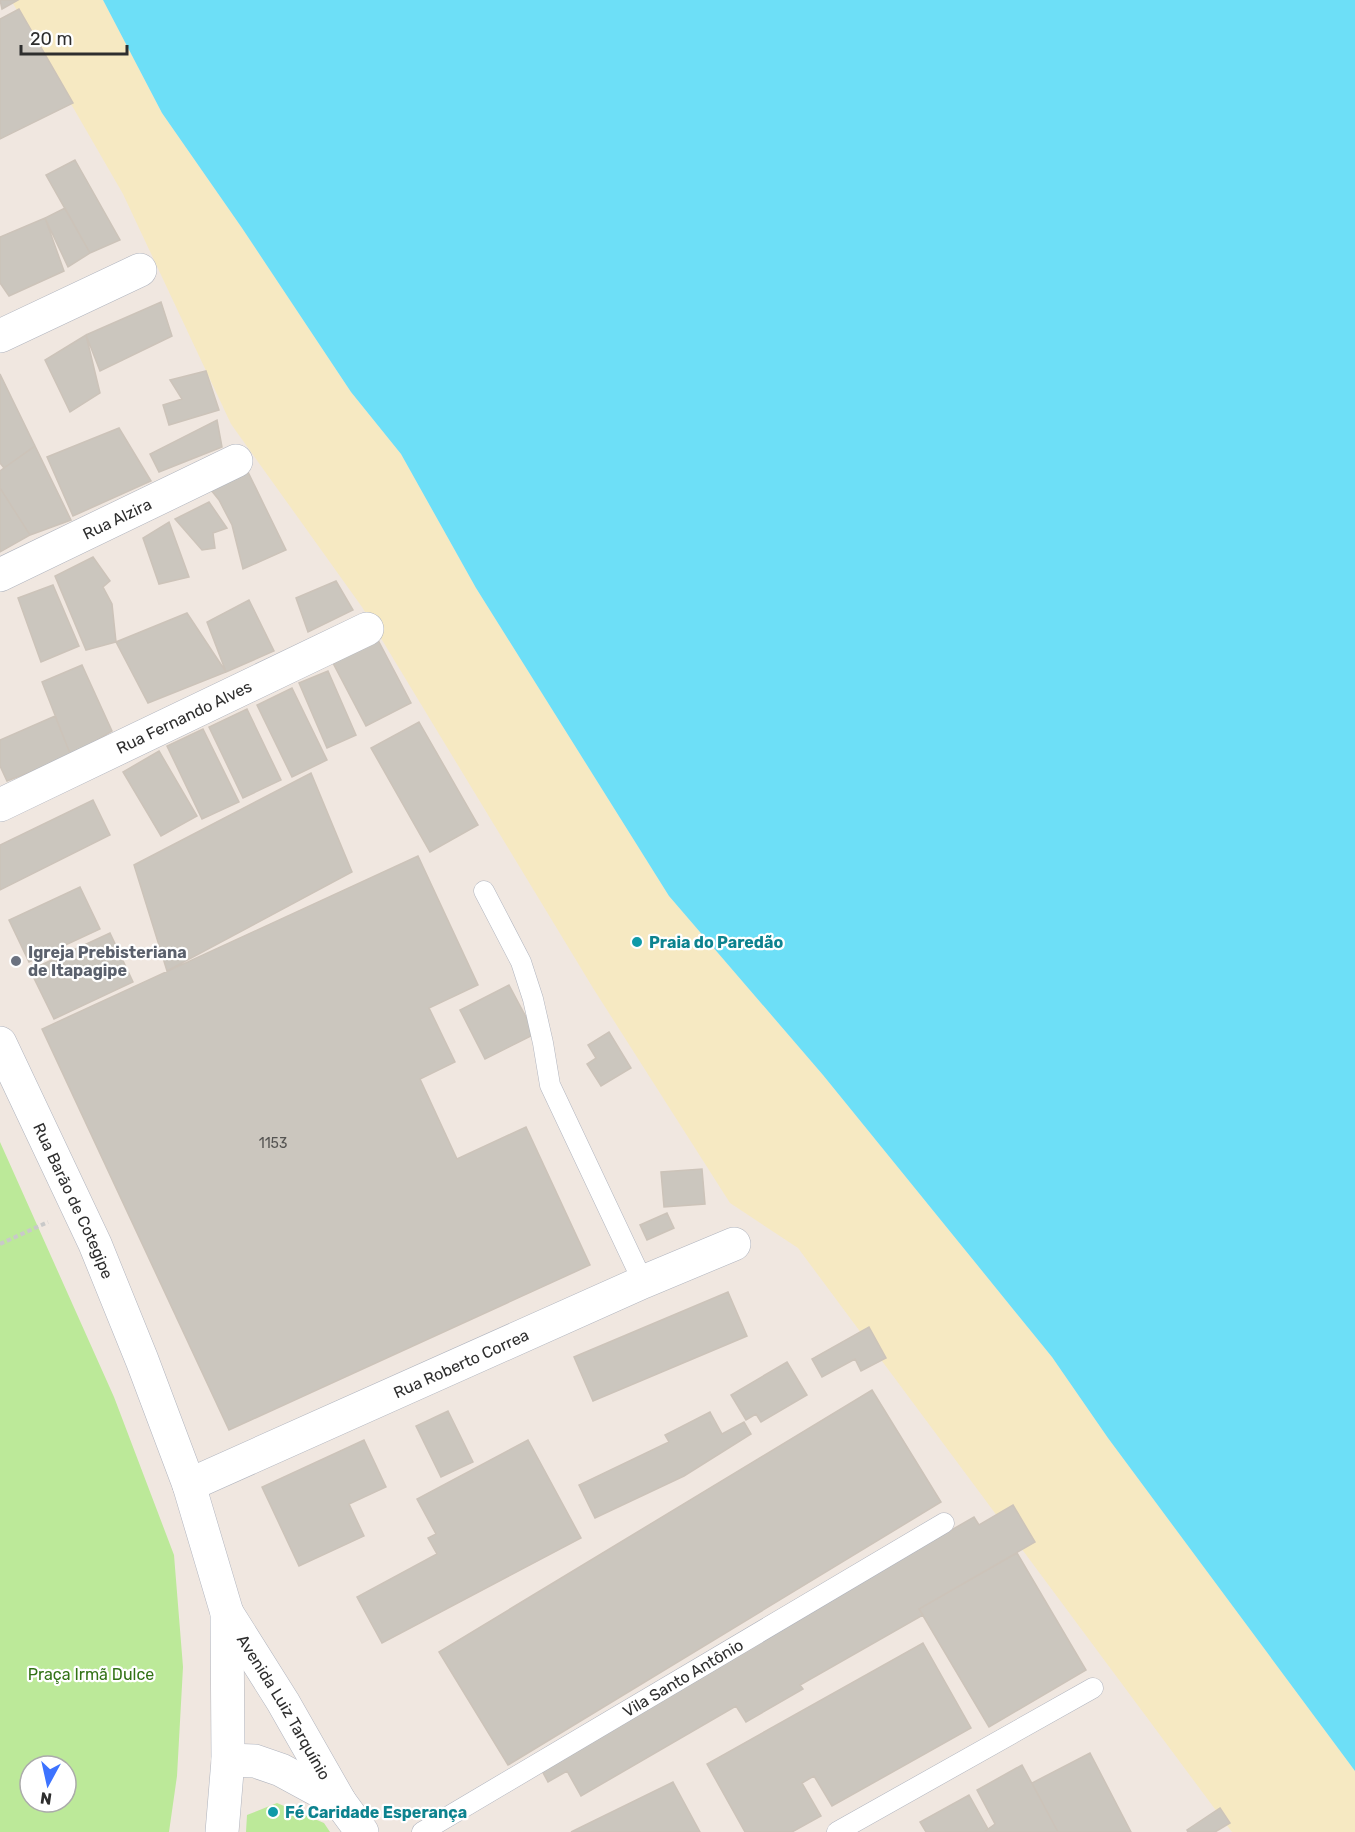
<svg xmlns="http://www.w3.org/2000/svg" width="1355" height="1832" font-family="Rubik,sans-serif">
<rect width="100%" height="100%" fill="#f0e7e0"/>
<path fill="#bce999" fill-rule="evenodd" d="M 0,1142 L 114,1397 L 174,1555 L 183,1667 L 177,1776 L 169,1832 L 0,1832 ZM 30,1766 L 66,1766 L 66,1802 L 30,1802 Z
M 277,1803 L 324,1823 L 330,1832 L 246,1832 L 247,1815 Z"/>
<path fill="#f6e9c2" d="M 11,0 L 103,0 L 162,113 L 242,228 L 351,392 L 401,454 L 476,588 L 669,896 L 823,1075 L 1052,1357 L 1108,1438 L 1355,1771 L 1355,1832 L 1232,1832 L 798,1248 L 730,1203 L 593,988 L 362,607 L 231,424 L 123,194 Z"/>
<path fill="#6ddff7" d="M 103,0 L 1355,0 L 1355,1771 L 1108,1438 L 1052,1357 L 823,1075 L 669,896 L 476,588 L 401,454 L 351,392 L 242,228 L 162,113 Z"/>
<path fill="#cbc6be" stroke="#ccc3b9" stroke-width="1.5" d="M 0,0 L 18,0 L 2,9 Z
M 19,9 L 73,103 L 0,139 L 0,19 Z
M 75,160 L 120,240 L 90,253 L 46,175 Z
M 65,208 L 90,253 L 68,267 L 45,218 Z
M 45,218 L 64,271 L 9,296 L 0,283 L 0,237 Z
M 161,302 L 172,336 L 100,371 L 86,335 Z
M 86,335 L 100,393 L 70,412 L 45,360 Z
M 206,371 L 219,410 L 169,425 L 163,405 L 182,399 L 170,380 Z
M 0,374 L 35,446 L 4,468 L 0,463 Z
M 217,420 L 222,447 L 159,472 L 150,454 Z
M 119,428 L 151,481 L 73,516 L 47,457 Z
M 35,446 L 71,520 L 30,535 L 0,488 L 0,471 Z
M 248,472 L 286,550 L 243,569 L 232,525 L 219,500 L 211,490 Z
M 0,488 L 30,535 L 0,552 Z
M 209,502 L 227,528 L 213,533 L 215,548 L 202,550 L 175,519 Z
M 169,522 L 189,577 L 159,584 L 143,538 Z
M 93,557 L 110,581 L 103,587 L 112,604 L 116,642 L 86,650 L 55,576 Z
M 336,581 L 353,610 L 308,632 L 296,598 Z
M 53,585 L 79,646 L 41,662 L 18,598 Z
M 249,600 L 274,651 L 226,672 L 207,622 Z
M 187,613 L 226,672 L 148,703 L 116,642 Z
M 378,640 L 411,703 L 366,726 L 333,663 Z
M 82,665 L 112,731 L 71,756 L 42,682 Z
M 328,671 L 356,735 L 327,748 L 299,683 Z
M 292,688 L 327,760 L 292,777 L 257,705 Z
M 247,709 L 281,780 L 243,798 L 209,727 Z
M 55,716 L 71,756 L 7,781 L 0,766 L 0,740 Z
M 419,722 L 478,825 L 430,852 L 371,748 Z
M 203,729 L 239,802 L 202,819 L 167,746 Z
M 159,751 L 197,816 L 161,836 L 123,772 Z
M 311,773 L 352,872 L 167,971 L 134,865 Z
M 93,800 L 110,835 L 0,890 L 0,845 Z
M 418,856 L 478,985 L 429,1008 L 455,1062 L 420,1079 L 457,1159 L 526,1127 L 590,1265 L 229,1430 L 42,1029 Z
M 80,887 L 100,929 L 29,962 L 9,920 Z
M 110,933 L 133,982 L 54,1019 L 30,970 Z
M 509,985 L 535,1034 L 485,1059 L 460,1010 Z
M 609,1032 L 631,1068 L 601,1086 L 587,1064 L 596,1058 L 588,1045 Z
M 702,1169 L 705,1204 L 664,1207 L 661,1172 Z
M 667,1213 L 674,1228 L 647,1240 L 640,1225 Z
M 728,1292 L 747,1336 L 593,1401 L 574,1357 Z
M 869,1327 L 886,1358 L 861,1371 L 855,1359 L 822,1377 L 812,1359 Z
M 787,1362 L 807,1395 L 761,1422 L 756,1414 L 746,1420 L 731,1395 Z
M 872,1390 L 941,1502 L 508,1765 L 439,1652 Z
M 448,1411 L 473,1462 L 441,1477 L 416,1426 Z
M 710,1412 L 722,1434 L 744,1422 L 751,1434 L 684,1476 L 595,1518 L 579,1485 L 669,1442 L 665,1435 Z
M 364,1440 L 386,1487 L 349,1504 L 364,1536 L 299,1566 L 262,1487 Z
M 528,1440 L 581,1538 L 382,1643 L 357,1597 L 437,1554 L 428,1538 L 436,1534 L 417,1499 Z
M 1013,1505 L 1035,1542 L 919,1609 L 923,1615 L 800,1685 L 803,1689 L 746,1722 L 736,1706 L 581,1796 L 567,1771 L 548,1782 L 540,1767 L 974,1517 L 979,1525 Z
M 1017,1553 L 1086,1670 L 989,1727 L 919,1609 Z
M 923,1643 L 971,1728 L 832,1806 L 814,1776 L 802,1783 L 821,1816 L 792,1832 L 745,1832 L 707,1764 Z
M 1090,1753 L 1131,1832 L 1058,1832 L 1032,1783 Z
M 1022,1765 L 1058,1832 L 984,1832 L 995,1824 L 977,1790 Z
M 673,1782 L 700,1832 L 571,1832 Z
M 969,1795 L 988,1829 L 984,1832 L 926,1832 L 920,1822 Z
M 1220,1808 L 1230,1823 L 1215,1832 L 1188,1832 L 1187,1830 Z"/>
<g fill="none" stroke-linecap="round" stroke-linejoin="round">
<g stroke="#b0b4be" stroke-width="21">
<g id="service">
<path d="M 484,891 L 521,962 L 533,999 L 543,1043 L 550,1085 L 643,1282"/>
<path id="s1" d="M 422,1832 L 944,1523"/>
<path d="M 837,1832 L 1093,1688"/>
</g>
</g>
<g stroke="#b0b4be" stroke-width="34">
<g id="minor">
<path d="M 0,336 L 140,270"/>
<path id="s2" d="M 0,575 L 236,461"/>
<path id="s3" d="M 0,805 L 367,629"/>
<path id="s4" d="M 189,1485 L 643,1282 L 734,1244"/>
</g>
</g>
<g stroke="#b0b4be" stroke-width="34">
<g id="secondary">
<path id="s5" d="M 0,1043 L 95,1244 L 142,1360 L 189,1485 L 227,1613 L 228,1760 L 222,1832"/>
<path id="s6" d="M 227,1613 L 283,1702 L 340,1802 L 362,1832"/>
<path d="M 228,1760 L 255,1761 L 281,1770 L 340,1802"/>
</g>
</g>
<path stroke="#c9c9c9" stroke-width="4" stroke-dasharray="4.5 3" stroke-linecap="butt" d="M 0,1244 L 48,1222"/>
<use href="#service" stroke="#fff" stroke-width="20"/>
<use href="#minor" stroke="#fff" stroke-width="33"/>
<use href="#secondary" stroke="#fff" stroke-width="33"/>
</g>
<g fill="#0f9aa8" stroke="#fff" stroke-width="2">
<circle cx="637" cy="942" r="6"/>
<circle cx="273" cy="1812" r="6"/>
</g>
<circle fill="#6b7280" stroke="#fff" stroke-width="2" cx="16" cy="961" r="6"/>
<g text-anchor="middle" stroke-width="4.5" stroke-linejoin="round" paint-order="stroke">
<g font-size="14" fill="#555452">
<text x="273" y="1148">1153</text>
</g>
<g font-size="16" fill="#2e2e2e" stroke="#fff">
<text dy="6" stroke="none"><textPath href="#s2" startOffset="130">Rua Alzira</textPath></text>
<text dy="6" stroke="none"><textPath href="#s3" startOffset="204">Rua Fernando Alves</textPath></text>
<text dy="6" stroke="none"><textPath href="#s5" startOffset="174">Rua Barão de Cotegipe</textPath></text>
<text dy="6" stroke="none"><textPath href="#s4" startOffset="298">Rua Roberto Correa</textPath></text>
<text dy="6" stroke="none"><textPath href="#s1" startOffset="303">Vila Santo Antônio</textPath></text>
<text dy="6" stroke="none"><textPath href="#s6" startOffset="110">Avenida Luiz Tarquínio</textPath></text>
</g>
<g font-size="16" font-weight="bold" fill="#0d838f" stroke="#fff" text-anchor="start">
<text x="649" y="948">Praia do Paredão</text>
<text x="285" y="1818">Fé Caridade Esperança</text>
</g>
<g font-size="16" font-weight="bold" fill="#5b616d" stroke="#fff" text-anchor="start">
<text x="28" y="958">Igreja Prebisteriana<tspan x="28" dy="18">de Itapagipe</tspan></text>
</g>
<g font-size="16" fill="#327216" stroke="#fff">
<text x="91" y="1680">Praça Irmã Dulce</text>
</g>
</g>
<g transform="translate(48 1784) rotate(188)"><circle r="28" fill="#ffffff" stroke="#ababab" stroke-width="1.5"/>
<path d="M0-4.5L10 22L0 15L-10 22Z" fill="#3d73ff"/>
<text y="-9" font-size="16" font-weight="bold" text-anchor="middle" fill="#2e2e2e">N</text>
</g>
<path d="M21 45v9h106v-9" fill="none" stroke="#2e2e2e" stroke-width="3"/>
<text x="30" y="45" font-size="18" fill="#2e2e2e" stroke="#ffffff" stroke-width="4.5" paint-order="stroke">20 m</text>
</svg>
